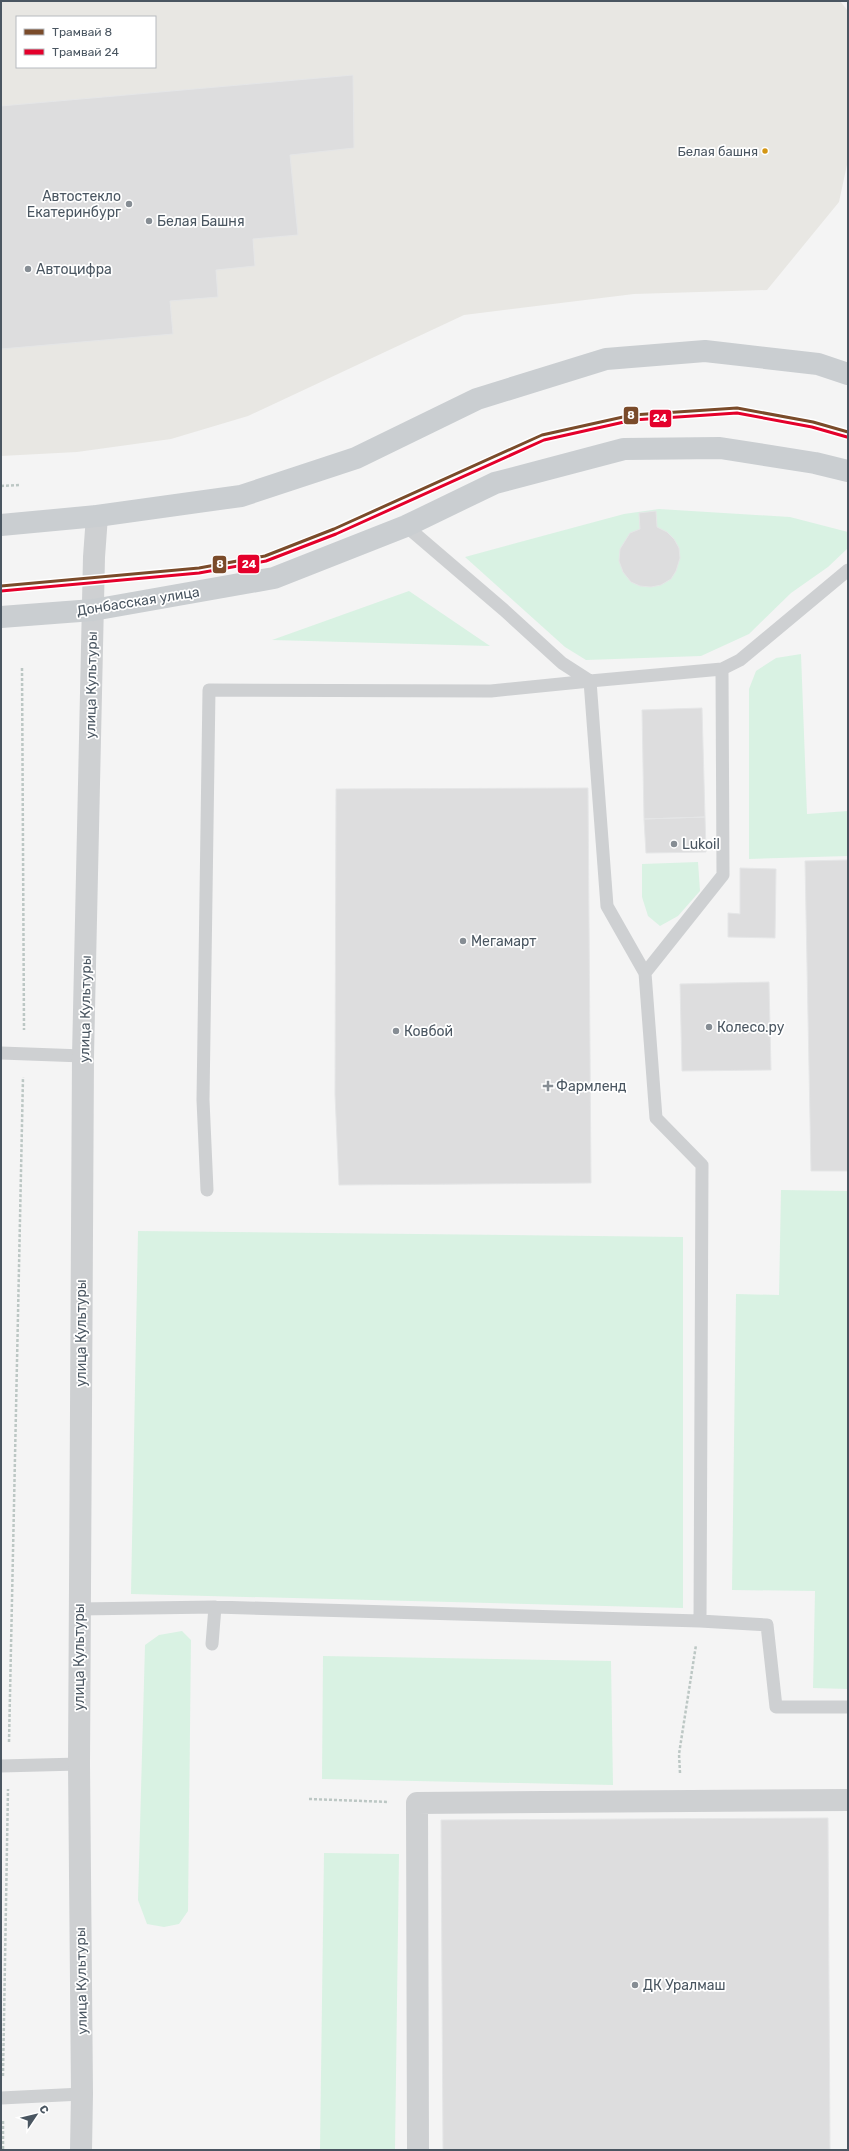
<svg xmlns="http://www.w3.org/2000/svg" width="849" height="2151" font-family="Rubik,sans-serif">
<rect width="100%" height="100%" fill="#f4f4f4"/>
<path fill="#e8e7e3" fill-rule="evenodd" d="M 1,1 L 840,1 L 848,11 L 848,160 L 839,202 L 767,290 L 634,294 L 464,315 L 248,416 L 171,439 L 77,452 L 1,456 ZM 17,17 L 155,17 L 155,67 L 17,67 Z"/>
<path fill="#d9f2e3" d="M 659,509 L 790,517 L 848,532 L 848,548 L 828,567 L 791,593 L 749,634 L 701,656 L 586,660 L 565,647 L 465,557 L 624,514 Z
M 409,591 L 490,646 L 272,640 Z
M 801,654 L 807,814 L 848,811 L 848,856 L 749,859 L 749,689 L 756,671 L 776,658 Z
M 698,862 L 700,891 L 678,916 L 660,926 L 648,916 L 642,897 L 642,864 Z
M 781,1190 L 848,1191 L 848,1689 L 813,1688 L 815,1591 L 732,1590 L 736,1294 L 779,1295 Z
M 138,1231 L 683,1237 L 683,1608 L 131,1594 Z
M 182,1631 L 191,1640 L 188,1911 L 179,1924 L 164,1927 L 147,1924 L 138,1900 L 145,1645 L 159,1635 Z
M 323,1656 L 611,1661 L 613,1785 L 322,1779 Z
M 324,1853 L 399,1854 L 395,2150 L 320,2150 Z"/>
<path fill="#ddddde" stroke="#e5e6e7" d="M 353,75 L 354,148 L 290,155 L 298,235 L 253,239 L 255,266 L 216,270 L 218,297 L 170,301 L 173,334 L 1,349 L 1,106 Z
M 656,511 L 657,527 L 667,532 L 674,539 L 679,548 L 680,558 L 676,571 L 671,579 L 661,585 L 651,587 L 640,586 L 631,582 L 623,572 L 619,561 L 620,549 L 630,533 L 640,529 L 639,513 Z
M 702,708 L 705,817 L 644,819 L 642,710 Z
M 588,788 L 591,1183 L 339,1185 L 335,1094 L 336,789 Z
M 705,817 L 706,852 L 646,853 L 644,819 Z
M 848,860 L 848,1171 L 811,1171 L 805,861 Z
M 740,868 L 776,869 L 775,938 L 728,937 L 728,913 L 740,914 Z
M 769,982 L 771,1070 L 682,1071 L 680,984 Z
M 828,1818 L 830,2150 L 443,2150 L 441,1820 Z"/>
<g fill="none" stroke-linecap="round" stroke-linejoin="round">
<path stroke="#bcc7c4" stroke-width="2.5" stroke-dasharray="3 2" stroke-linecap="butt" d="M 1,486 L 21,485
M 22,668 L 24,1030
M 9,1742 L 23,1077
M 680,1773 L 679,1754 L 696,1645
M 309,1799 L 389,1802
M 3,2076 L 8,1789
M 3,2121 L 3,2150"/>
<path stroke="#ced0d2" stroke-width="13" d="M 406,526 L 504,610 L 562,663 L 590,681 L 722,669 L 740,660 L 848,570
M 645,973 L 723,875 L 722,669
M 1,1053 L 83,1056
M 79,1609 L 215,1607 L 700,1621 L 702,1165 L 656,1118 L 645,973 L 607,906 L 590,681 L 491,691 L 209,690 L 203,1100 L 207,1190
M 700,1621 L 767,1625 L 776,1707 L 848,1707
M 212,1644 L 215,1607
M 1,1766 L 79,1764
M 1,2098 L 82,2094"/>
<path stroke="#ced0d2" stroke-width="22" d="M 81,2150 L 82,2094 L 79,1764 L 83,1056 L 94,557 L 97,516
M 418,2150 L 417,1803 L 848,1800"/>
<path stroke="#caced1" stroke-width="22" d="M 1,525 L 97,516 L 241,496 L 356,458 L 477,399 L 606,359 L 705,351 L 818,364 L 848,374
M 1,617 L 93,610 L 274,578 L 406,526 L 495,483 L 624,449 L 720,448 L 815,463 L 848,471"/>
<g stroke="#fff" stroke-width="6">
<path id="tram-1" d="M 1,586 L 199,568 L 265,556 L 334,529 L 542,435 L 632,415 L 737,408 L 813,422 L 848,432"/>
</g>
<g stroke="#fff" stroke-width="6">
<path id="tram-2" d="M 1,591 L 199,573 L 266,561 L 336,534 L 544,440 L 633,420 L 737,413 L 812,427 L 847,437"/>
</g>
<use href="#tram-1" stroke="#7a4b2a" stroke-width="3"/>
<use href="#tram-2" stroke="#e4002b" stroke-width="3"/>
</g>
<circle fill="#d49613" stroke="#fff" stroke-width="1.5" cx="765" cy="151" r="3.5"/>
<g fill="#868d94" stroke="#fff" stroke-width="1.5">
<circle cx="129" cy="204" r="4"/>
<circle cx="149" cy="221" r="4"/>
<circle cx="28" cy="269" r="4"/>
<circle cx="674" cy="844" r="4"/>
<circle cx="463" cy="941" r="4"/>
<circle cx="709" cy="1027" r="4"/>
<circle cx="396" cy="1031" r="4"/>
<path d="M546 1080h4v4h4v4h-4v4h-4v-4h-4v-4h4z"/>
<circle cx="635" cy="1985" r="4"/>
</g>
<g text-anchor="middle" stroke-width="3.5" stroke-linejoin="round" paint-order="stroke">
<g font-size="13" fill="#4a5661" stroke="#fff" text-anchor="end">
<text x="758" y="156">Белая башня</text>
</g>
<g font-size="14" fill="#4a5661" stroke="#fff" text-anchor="start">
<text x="121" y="201" text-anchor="end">Автостекло<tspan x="121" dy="16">Екатеринбург</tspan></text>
<text x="157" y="226">Белая Башня</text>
<text x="36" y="274">Автоцифра</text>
<text x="682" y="849">Lukoil</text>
<text x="471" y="946">Мегамарт</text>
<text x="717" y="1032">Колесо.ру</text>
<text x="404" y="1036">Ковбой</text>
<text x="556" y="1091">Фармленд</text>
<text x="643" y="1990">ДК Уралмаш</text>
</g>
<g font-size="14" fill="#4a5661" stroke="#fff">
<text transform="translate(138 601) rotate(-9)" y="5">Донбасская улица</text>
<text transform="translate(91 685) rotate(-89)" y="5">улица Культуры</text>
<text transform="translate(85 1009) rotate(-89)" y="5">улица Культуры</text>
<text transform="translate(81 1333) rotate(-90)" y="5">улица Культуры</text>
<text transform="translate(79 1657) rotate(-90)" y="5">улица Культуры</text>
<text transform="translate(81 1981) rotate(-91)" y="5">улица Культуры</text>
</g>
</g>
<g stroke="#fff" stroke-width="1.5">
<rect x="623" y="406" width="16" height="19" rx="4" fill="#7a4b2a"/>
<rect x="649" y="409" width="23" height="19" rx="4" fill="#e4002b"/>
<rect x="237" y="554" width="23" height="20" rx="4" fill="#e4002b"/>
<rect x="212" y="555" width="15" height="19" rx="4" fill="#7a4b2a"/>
</g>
<g font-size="11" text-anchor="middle" font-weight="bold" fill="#fff">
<text x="631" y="419">8</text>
<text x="660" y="422">24</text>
<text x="249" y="568">24</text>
<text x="220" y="568">8</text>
</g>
<rect width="849" height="2151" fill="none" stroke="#4a5661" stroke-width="4"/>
<rect x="16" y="16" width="140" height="52" fill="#ffffff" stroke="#b7bbc0"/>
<rect x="24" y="29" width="20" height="6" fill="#7a4b2a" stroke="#b7bbc0"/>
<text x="52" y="36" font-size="12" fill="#4a5661">Трамвай 8</text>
<rect x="24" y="49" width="20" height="6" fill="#e4002b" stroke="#b7bbc0"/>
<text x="52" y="56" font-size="12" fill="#4a5661">Трамвай 24</text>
<g transform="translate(36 2115) rotate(55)" stroke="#ffffff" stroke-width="3" paint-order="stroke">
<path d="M0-3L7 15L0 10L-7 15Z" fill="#4a5661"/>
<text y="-6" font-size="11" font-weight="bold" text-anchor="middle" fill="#4a5661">С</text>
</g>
</svg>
